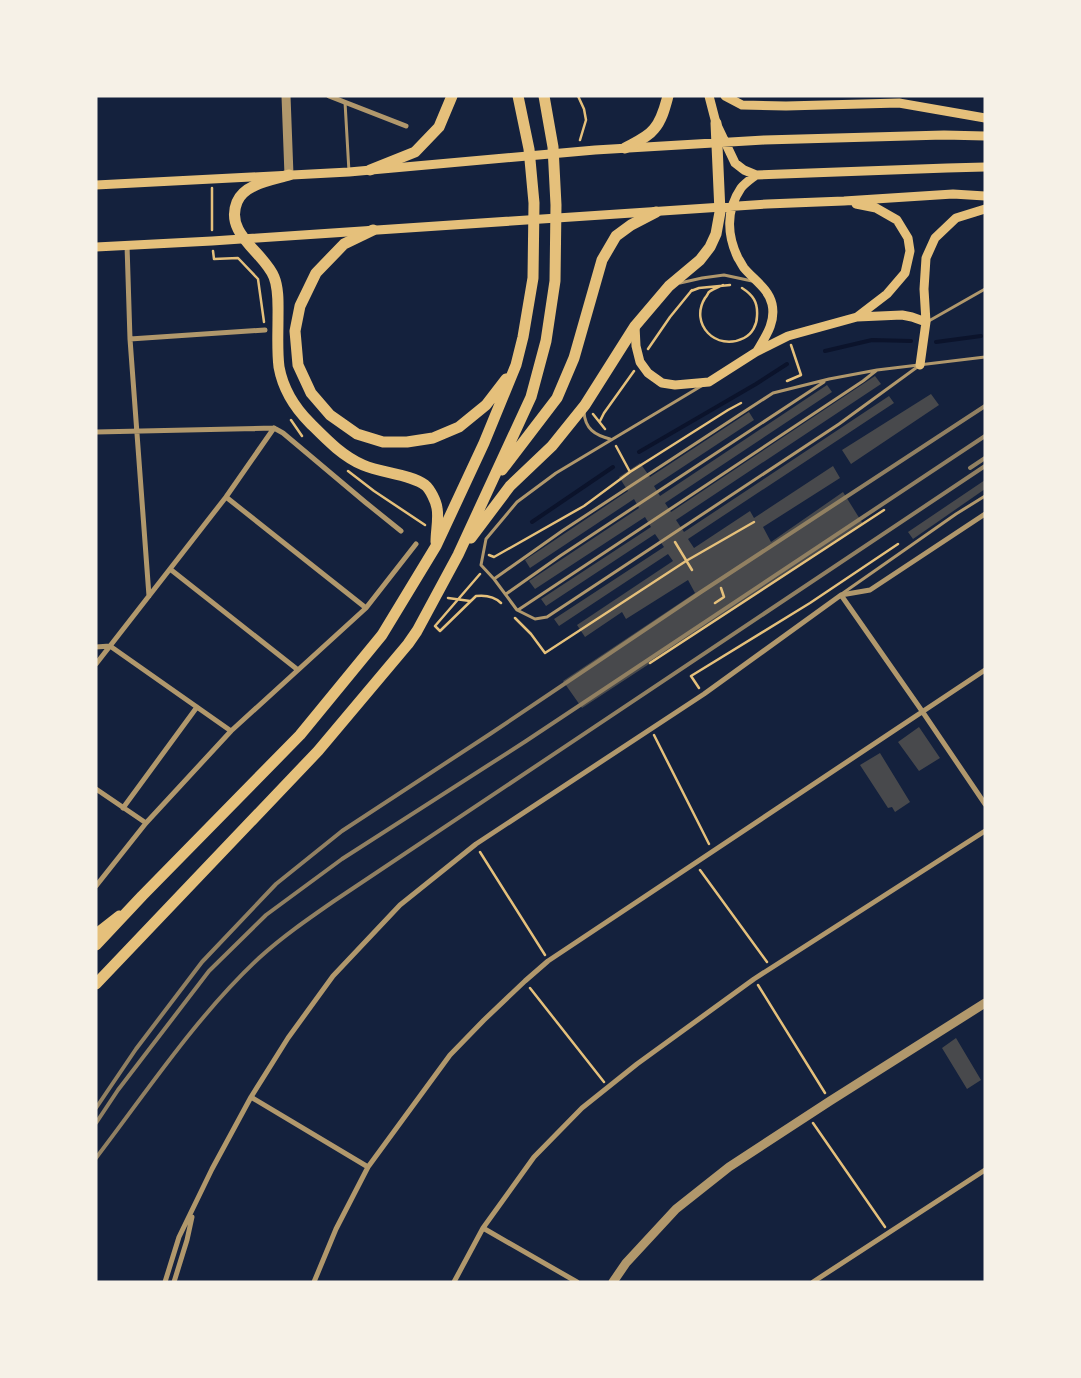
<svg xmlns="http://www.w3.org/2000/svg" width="1081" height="1378" font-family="'DM Sans',sans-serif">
<rect width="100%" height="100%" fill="#14213d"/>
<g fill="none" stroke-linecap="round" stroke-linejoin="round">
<path stroke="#0b132b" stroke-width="4" d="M 936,342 L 981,336
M 825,351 L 872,340 L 911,341
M 639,452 L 756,384 L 787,364
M 532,522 L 613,467"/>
</g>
<path fill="#48494c" d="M 875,376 L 881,384 L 676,520 L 684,532 L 889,396 L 894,403 L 688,539 L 694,548 L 750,511 L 754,518 L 833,466 L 840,478 L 763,527 L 771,542 L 843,492 L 863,524 L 582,708 L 563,681 L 695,593 L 688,580 L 626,619 L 622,612 L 585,637 L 577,625 L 673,561 L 668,554 L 559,626 L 554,619 L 664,547 L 655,534 L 546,606 L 541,599 L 651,527 L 645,517 L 535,589 L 529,581 L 639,508 L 634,499 L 530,568 L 525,560 L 628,491 L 619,477 L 640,463 L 650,477 L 749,412 L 754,420 L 654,486 L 660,496 L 827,385 L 832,392 L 665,503 L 671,512 Z
M 931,394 L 939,405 L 851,464 L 842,450 Z
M 985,480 L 985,489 L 913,539 L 908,532 Z
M 919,727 L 940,758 L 919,771 L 898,742 Z
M 880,753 L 910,802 L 895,812 L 892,807 L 888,808 L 860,765 Z
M 956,1038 L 981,1080 L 967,1089 L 942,1048 Z"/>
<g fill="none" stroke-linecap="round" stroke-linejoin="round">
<path stroke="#e5c07b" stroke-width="2.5" d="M 578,96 L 584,109 L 586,120 L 580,140
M 212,188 L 212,230
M 213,251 L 214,259 L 238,258 L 258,279 L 264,322
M 723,285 C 719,287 713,289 709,292 C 708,293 707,296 705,298 C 689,324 716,352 744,338 C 752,334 757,325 757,316 C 758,302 753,295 742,288
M 691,291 L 699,288 L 730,285
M 648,349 L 670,317 L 692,290
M 787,381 L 801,375 L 791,345
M 593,414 L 605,429
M 291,420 L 302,436
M 600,421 L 604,413 L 634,371
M 616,446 L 630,472
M 348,471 L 374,491 L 425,525
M 675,542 L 692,570
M 489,555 L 494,557 L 584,506 L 630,472 L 728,410 L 741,403
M 480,574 L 435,626 L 440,631 L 476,596 C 485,595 495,597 501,603
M 448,598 L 470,601
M 715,603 L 724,597 L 721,588
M 515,618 L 531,634 L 545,653 L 686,561 L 754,522
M 650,663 L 884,510
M 699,688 L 691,676 L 810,603 L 898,544
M 654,735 L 709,844
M 480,852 L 545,955
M 700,870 L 767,962
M 758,985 L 825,1093
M 530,988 L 604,1082
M 813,1123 L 885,1227"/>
<path stroke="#b1986c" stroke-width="3" d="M 345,102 L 349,172
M 680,283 L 702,278 L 724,275 L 752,281
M 927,322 L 985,289
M 703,385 L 556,473 L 517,502 L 486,539 L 481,565 L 494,579 L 517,610 L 535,619 L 547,617 L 839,424 L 920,365
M 584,412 C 585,429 595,435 610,439
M 494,579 L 562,531 L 739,415 L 773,393 L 829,379 L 877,370 L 985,357
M 843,593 L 956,514 L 985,496
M 506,594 L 560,556 L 824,382
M 518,610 L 863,381 L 877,370"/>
<path stroke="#b1986c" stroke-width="5" d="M 329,96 L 406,126
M 127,245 L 130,339 L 149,596
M 130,339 L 265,330
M 274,428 L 283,433 L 365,502 L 401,531
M 96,432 L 274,428
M 226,497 L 366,608
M 170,569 L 298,670
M 841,595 L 922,711 L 985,804
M 96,647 L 110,646 L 231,731
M 96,664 L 226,497 L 274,428
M 96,789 L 146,823
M 123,808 L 197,707
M 96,886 L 146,823 L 231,731 L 366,608 L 416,544
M 251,1097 L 368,1167
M 483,1228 L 577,1282
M 165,1282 L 179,1237 L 212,1169 L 251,1097 L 288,1038 L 333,976 L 400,905 L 476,844 L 704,694 L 841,595 L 870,590 L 985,514
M 174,1282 L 187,1240 L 192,1217
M 314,1282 L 336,1229 L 368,1167 L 450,1055 L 484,1020 L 525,981 L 548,961 L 985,670
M 454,1282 L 483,1228 L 534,1157 L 582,1108 L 637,1064 L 754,979 L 985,831
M 813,1282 L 985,1170"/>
<path stroke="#b1986c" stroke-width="9" d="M 286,96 L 289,175
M 613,1282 L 626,1263 L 676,1209 L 729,1167 L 830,1101 L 985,1003"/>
<path stroke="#e5c07b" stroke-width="9" d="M 709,96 L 716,123 L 735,163 L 744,170 L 756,175 L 947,168 L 985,167
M 725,96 L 742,105 L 786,106 L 899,103 L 985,118
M 756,175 C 751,179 745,183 741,188 C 726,210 727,235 738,258 C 740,261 742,265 744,268 C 753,279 769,289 772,304 C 776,322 766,336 757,351
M 96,185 L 349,172 L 595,150 L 764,140 L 944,135 L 985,136
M 856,204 L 876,208 L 897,220 L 908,238 L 910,251 L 905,273 L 887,294 L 857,317
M 96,247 L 212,241 L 767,204 L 844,201 L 953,194 L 985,196
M 635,326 L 636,346 L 640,362 L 648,373 L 662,383 L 675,385 L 709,382 L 756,352 L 788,336 L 857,317 L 902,315 L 912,317 L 926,322
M 920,365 L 926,322 L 924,289 L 926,258 L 935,238 L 956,218 L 985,209
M 96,933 L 119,915"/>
<path stroke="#e5c07b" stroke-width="11" d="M 625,148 C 634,143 647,138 654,129 C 662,120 665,107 668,96
M 370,170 L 415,152 L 439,127 L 452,96
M 289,175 C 272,180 244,184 237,202 C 224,234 264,252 274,277 C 279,289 278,305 278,318 C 278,334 277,352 279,367 C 283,389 295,408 310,423 C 326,439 342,456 363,465 C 381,473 410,474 425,485 C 430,489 436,501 437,508 C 439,518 436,531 436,542
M 373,230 L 344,244 L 316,273 L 300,306 L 295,331 L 298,365 L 311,393 L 330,415 L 357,434 L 383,442 L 407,442 L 433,438 L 459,427 L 486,405 L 506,379
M 502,470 L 557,398 L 574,358 L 602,260 L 616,236 L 631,225 L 656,212
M 471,538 L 510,486 L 552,446 L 585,405 L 635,326 L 669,286 L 700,260 L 710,247 L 716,234 L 720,212 L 716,123
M 96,945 L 142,896 L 300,735 L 382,635 L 436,546 L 484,443 L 516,365 L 523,337 L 533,278 L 534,203 L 529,149 L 518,96
M 96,984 L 318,751 L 408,644 L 417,631 L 458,555 L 531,397 L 546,341 L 555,281 L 556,205 L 553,147 L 544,96"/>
<path stroke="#918062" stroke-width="4" d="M 970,468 L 985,458
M 96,1108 L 136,1049 L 202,962 L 276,884 L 342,831 L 490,734 L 701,592 L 985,406
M 96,1123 L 118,1090 L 209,971 L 266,915 L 342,859 L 526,741 L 985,436
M 96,1158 C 148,1090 196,1017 259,958 C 282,937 308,919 334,901 L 985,466"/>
</g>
<rect width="1081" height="1378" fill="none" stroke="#f6f1e7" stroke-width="195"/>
</svg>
